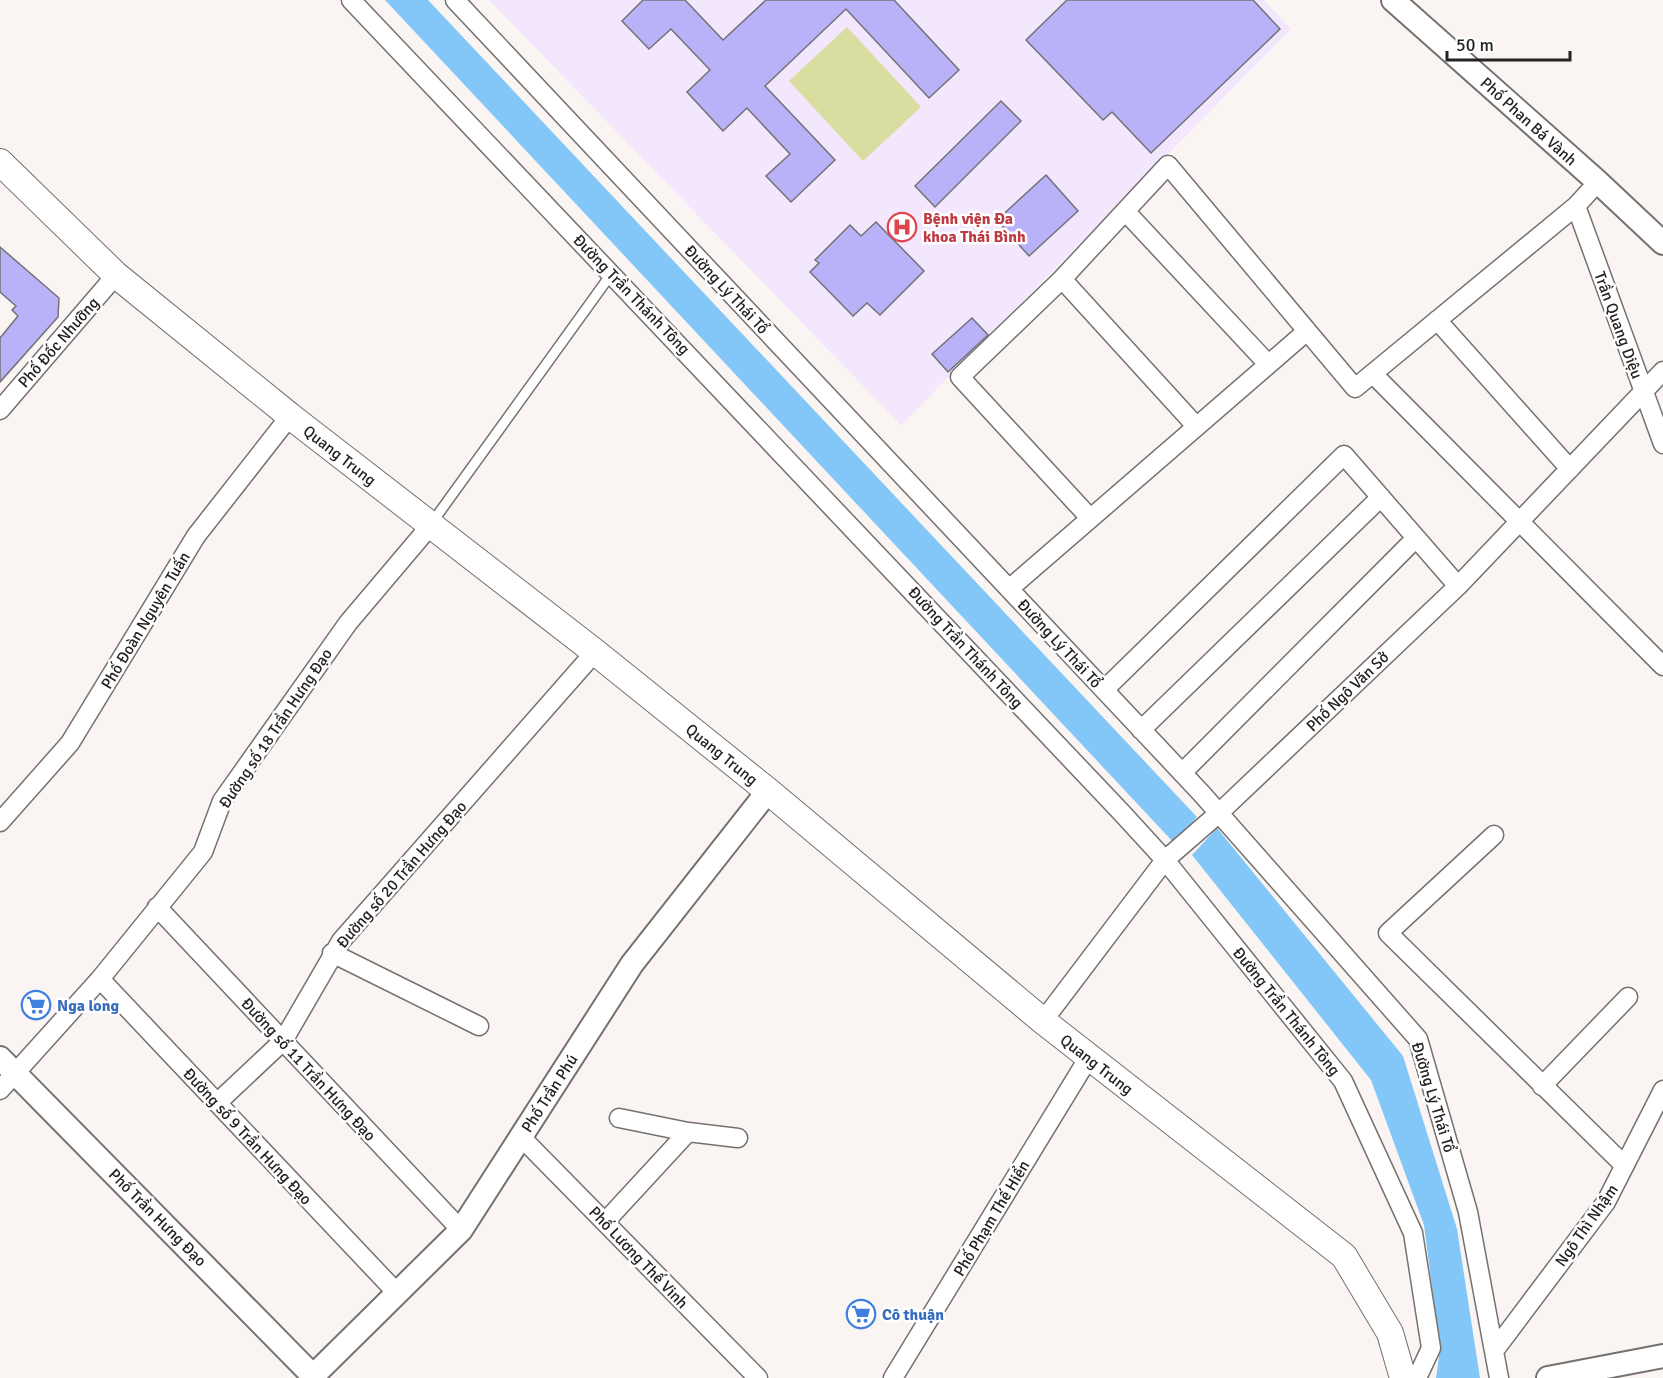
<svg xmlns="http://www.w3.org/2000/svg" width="1663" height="1378" font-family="Signika,sans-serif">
<rect width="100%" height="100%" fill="#faf5f3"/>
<path fill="#f2e7fc" d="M 489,0 L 1264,0 L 1291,29 L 901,425 Z"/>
<path fill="#d9dda0" d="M 847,27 L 921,107 L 863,161 L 789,81 Z"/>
<path fill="#82c7f8" d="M 385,0 L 428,0 L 1197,817 L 1174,843 Z
M 1217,828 L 1403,1056 L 1457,1229 L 1480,1378 L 1436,1378 L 1440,1349 L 1424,1225 L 1371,1080 L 1192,855 Z"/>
<path fill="#bab2f8" stroke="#727275" stroke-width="1.5" d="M 643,0 L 685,0 L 723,40 L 766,0 L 894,0 L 959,70 L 929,98 L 846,9 L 765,86 L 835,160 L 791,202 L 766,176 L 790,154 L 747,108 L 723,131 L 687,92 L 710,70 L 671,29 L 649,49 L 622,21 Z
M 1067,0 L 1253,0 L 1280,29 L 1151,153 L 1112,112 L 1103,120 L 1026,40 Z
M 1001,101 L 1021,121 L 935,207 L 915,186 Z
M 1046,175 L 1078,211 L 1029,256 L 997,220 Z
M 876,222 L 924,271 L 880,315 L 867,303 L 853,316 L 810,272 L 819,263 L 815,260 L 850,225 L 861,236 Z
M 0,247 L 59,298 L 58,317 L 0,382 L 0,338 L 18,316 L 12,310 L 16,306 L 0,292 Z
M 972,318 L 988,335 L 948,372 L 932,354 Z"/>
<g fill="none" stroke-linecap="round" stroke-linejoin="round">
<g stroke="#75716f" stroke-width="12">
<path id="service" d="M 431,524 L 612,273"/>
</g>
<g stroke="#75716f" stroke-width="21">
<path id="minor" d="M 351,0 L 1121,812 L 1165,860 L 1343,1081 L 1413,1233 L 1431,1348 L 1417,1378
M 455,0 L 1202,794 L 1418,1039 L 1468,1212 L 1499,1378
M 1576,206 L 1663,444
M 1126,212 L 1268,364
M 1062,279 L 1196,426
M 1437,320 L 1570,469
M 1373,374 L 1663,666
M 0,410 L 116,275
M 1090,518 L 960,377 L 1062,279 L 1168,165 L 1355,388 L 1576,206 L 1598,182
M 1009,589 L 1307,331
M 1104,690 L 1344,455 L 1458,586
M 1141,730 L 1381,497
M 1182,773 L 1416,538
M 0,822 L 70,743 L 196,536 L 290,416
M 1494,835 L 1388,933 L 1624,1165
M 157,907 L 461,1230
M 332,953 L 479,1026
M 100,979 L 397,1293
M 1043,1021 L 1165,860 L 1219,813 L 1458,586 L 1663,371
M 1542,1086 L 1628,997
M 0,1090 L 100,979 L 203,852 L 222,801 L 348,623 L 430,526
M 217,1103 L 283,1041 L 341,941 L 595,652
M 619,1118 L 688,1132 L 738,1138
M 521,1137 L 758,1378
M 605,1222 L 688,1132
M 1494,1351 L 1606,1202 L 1663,1090
M 893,1378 L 1089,1057"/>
</g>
<g stroke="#75716f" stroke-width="26">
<path id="tertiary" d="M 1393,0 L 1598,182 L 1663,243
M 0,1058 L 315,1378
M 311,1378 L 461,1230 L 632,964 L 768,791
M 1548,1378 L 1663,1356"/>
</g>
<g stroke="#75716f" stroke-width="28">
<path id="secondary" d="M 0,162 L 116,275 L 290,416 L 595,652 L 768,791 L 1043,1021 L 1344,1256 L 1390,1333 L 1403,1378"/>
</g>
<use href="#service" stroke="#fff" stroke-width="9"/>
<use href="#minor" stroke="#fff" stroke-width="18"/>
<use href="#tertiary" stroke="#fff" stroke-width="22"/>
<use href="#secondary" stroke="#fff" stroke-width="26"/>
</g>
<defs>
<g id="hospital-ring" transform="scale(1.5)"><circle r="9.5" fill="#fff" stroke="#e0444e" stroke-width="1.5"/><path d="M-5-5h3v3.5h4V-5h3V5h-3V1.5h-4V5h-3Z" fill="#e0444e"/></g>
<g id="supermarket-ring" transform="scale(1.5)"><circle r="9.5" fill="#fff" stroke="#3f7fe0" stroke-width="1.5"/><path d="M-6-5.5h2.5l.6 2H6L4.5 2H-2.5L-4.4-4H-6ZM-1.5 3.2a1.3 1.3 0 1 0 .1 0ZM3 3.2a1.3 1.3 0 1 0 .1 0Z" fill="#3f7fe0"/></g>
</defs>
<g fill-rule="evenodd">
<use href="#hospital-ring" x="902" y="227"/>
<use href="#supermarket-ring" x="36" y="1005"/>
<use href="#supermarket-ring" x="861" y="1314"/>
</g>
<g text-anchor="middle" stroke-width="5" stroke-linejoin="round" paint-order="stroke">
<g font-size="16" fill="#252322" stroke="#fff">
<text transform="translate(1529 121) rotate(42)" y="6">Phố Phan Bá Vành</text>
<text transform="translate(727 289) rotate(47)" y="6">Đường Lý Thái Tổ</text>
<text transform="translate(632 294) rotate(46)" y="6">Đường Trần Thánh Tông</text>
<text transform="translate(1619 325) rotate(70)" y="6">Trần Quang Diệu</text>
<text transform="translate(58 342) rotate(-49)" y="6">Phố Đốc Nhưỡng</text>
<text transform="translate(340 455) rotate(38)" y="6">Quang Trung</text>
<text transform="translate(145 620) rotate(-59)" y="6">Phố Đoàn Nguyên Tuấn</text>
<text transform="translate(1060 643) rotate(47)" y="6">Đường Lý Thái Tổ</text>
<text transform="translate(966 647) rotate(47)" y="6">Đường Trần Thánh Tông</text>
<text transform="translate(1347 691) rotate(-44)" y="6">Phố Ngô Văn Sở</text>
<text transform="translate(275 728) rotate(-56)" y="6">Đường số 18 Trần Hưng Đạo</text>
<text transform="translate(722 754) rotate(39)" y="6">Quang Trung</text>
<text transform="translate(401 874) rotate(-49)" y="6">Đường số 20 Trần Hưng Đạo</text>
<text transform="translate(1287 1011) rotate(51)" y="6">Đường Trần Thánh Tông</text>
<text transform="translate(1097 1064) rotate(38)" y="6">Quang Trung</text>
<text transform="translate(309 1069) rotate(47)" y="6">Đường số 11 Trần Hưng Đạo</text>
<text transform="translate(549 1093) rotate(-57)" y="6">Phố Trần Phú</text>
<text transform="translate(1434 1097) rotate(73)" y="6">Đường Lý Thái Tổ</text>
<text transform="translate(248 1136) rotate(47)" y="6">Đường số 9 Trần Hưng Đạo</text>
<text transform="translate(158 1217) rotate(45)" y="6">Phố Trần Hưng Đạo</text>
<text transform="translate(991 1218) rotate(-59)" y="6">Phố Phạm Thế Hiển</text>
<text transform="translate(1586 1225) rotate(-55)" y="6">Ngô Thì Nhậm</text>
<text transform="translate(639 1257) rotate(46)" y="6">Phố Lương Thế Vinh</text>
</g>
<g font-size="16" font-weight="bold" fill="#be3a42" stroke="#fff" text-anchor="start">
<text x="923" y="224">Bệnh viện Đa<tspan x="923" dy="18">khoa Thái Bình</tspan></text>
</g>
<g font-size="16" font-weight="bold" fill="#366cbe" stroke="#fff" text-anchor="start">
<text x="57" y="1011">Nga long</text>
<text x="882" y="1320">Cô thuận</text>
</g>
</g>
<path d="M1447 51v9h123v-9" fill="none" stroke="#252322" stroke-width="3"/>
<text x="1456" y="51" font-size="18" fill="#252322" stroke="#ffffff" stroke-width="4.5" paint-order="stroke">50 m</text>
</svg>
